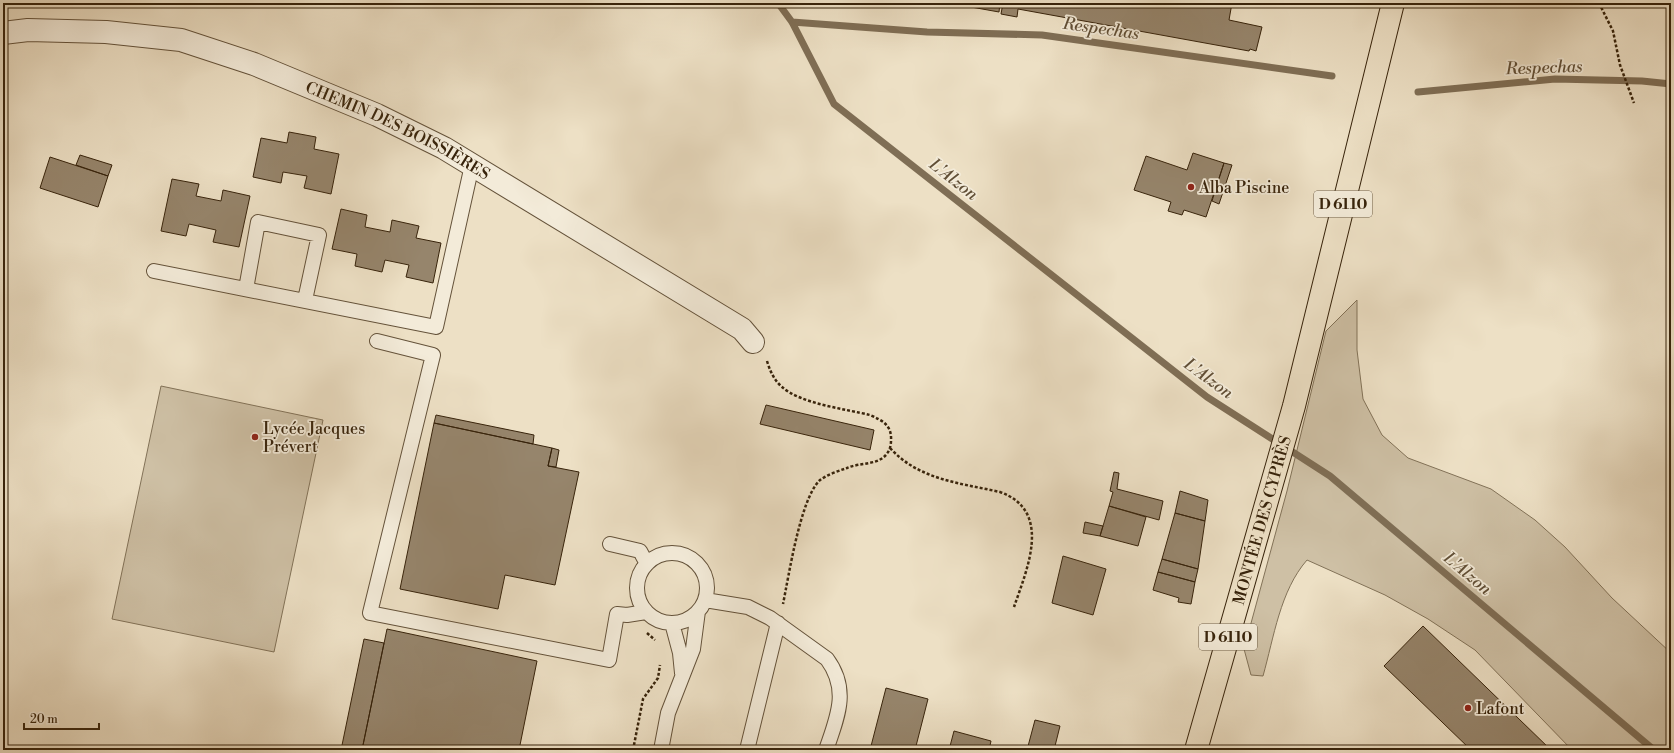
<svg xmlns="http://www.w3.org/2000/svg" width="1674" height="753" font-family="'Libre Bodoni',serif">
<rect width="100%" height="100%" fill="#ede0c5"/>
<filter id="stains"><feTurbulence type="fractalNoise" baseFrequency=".005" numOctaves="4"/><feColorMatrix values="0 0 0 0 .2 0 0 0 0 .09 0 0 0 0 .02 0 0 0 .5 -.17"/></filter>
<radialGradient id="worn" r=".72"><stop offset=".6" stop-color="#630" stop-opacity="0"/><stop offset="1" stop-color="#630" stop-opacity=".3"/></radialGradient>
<path fill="#cec0a5" stroke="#827258" d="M 1357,300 L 1357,350 L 1363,399 L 1382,435 L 1408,458 L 1491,489 L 1535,520 L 1565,547 L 1612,598 L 1671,653 L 1671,750 L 1572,750 L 1475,650 L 1428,619 L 1385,595 L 1307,560 C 1280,591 1274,637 1263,676 L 1251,675 L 1244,649 L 1287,491 L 1326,331 Z
M 161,386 L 323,420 L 274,652 L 112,619 Z"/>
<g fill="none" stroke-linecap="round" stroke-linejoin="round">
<path stroke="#7f6e55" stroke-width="7" d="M 778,3 L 792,22 L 834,104 L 1207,397 L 1330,476 L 1654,750
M 792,22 L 927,32 L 1042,35 L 1332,76
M 1418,92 L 1555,79 L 1642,81 L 1671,84"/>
</g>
<path fill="#96856c" stroke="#37230b" d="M 960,3 L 1000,3 L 999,12 L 960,5 Z
M 1003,3 L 1232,3 L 1229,20 L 1262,27 L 1256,51 L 1250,49 L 1249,51 L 1018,9 L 1017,17 L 1001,14 Z
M 289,132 L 316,137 L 314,149 L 339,154 L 331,194 L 304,188 L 307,176 L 283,172 L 281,183 L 253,177 L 261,138 L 287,143 Z
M 1193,153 L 1224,163 L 1206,217 L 1184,210 L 1182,215 L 1168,211 L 1171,202 L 1134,190 L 1146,156 L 1187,170 Z
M 80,155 L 112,165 L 108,176 L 76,165 Z
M 50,157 L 108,176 L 98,207 L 40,188 Z
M 1224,163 L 1232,165 L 1219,204 L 1212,201 Z
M 172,179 L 199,184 L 196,196 L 221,201 L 223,190 L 250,196 L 239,247 L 213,242 L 216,230 L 189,224 L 186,236 L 161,231 Z
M 341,209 L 367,215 L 365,227 L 390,232 L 392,220 L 419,226 L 416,238 L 441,243 L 433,283 L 406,277 L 409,265 L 385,260 L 382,272 L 355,266 L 357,254 L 332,249 Z
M 766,405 L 874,430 L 870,450 L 760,424 Z
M 436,415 L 534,435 L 533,444 L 434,423 Z
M 434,423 L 552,448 L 548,466 L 579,472 L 555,585 L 505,575 L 498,609 L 400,589 Z
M 552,448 L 559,450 L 556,467 L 548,466 Z
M 1114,472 L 1119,473 L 1117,489 L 1163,501 L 1159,520 L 1109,506 L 1113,492 L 1110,491 Z
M 1180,491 L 1208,500 L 1205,521 L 1175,513 Z
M 1109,506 L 1146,517 L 1138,546 L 1100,536 Z
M 1175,513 L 1205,521 L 1198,569 L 1162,559 Z
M 1085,522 L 1103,526 L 1100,536 L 1083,533 Z
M 1063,556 L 1106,569 L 1093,615 L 1052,603 Z
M 1162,559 L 1198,569 L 1195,582 L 1158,572 Z
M 1158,572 L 1195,582 L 1191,604 L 1178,602 L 1179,598 L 1153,590 Z
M 1423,626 L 1551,750 L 1471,750 L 1384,666 Z
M 387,629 L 537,661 L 519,750 L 362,750 Z
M 364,639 L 384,643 L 362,750 L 341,750 Z
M 886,688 L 928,699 L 915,750 L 870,750 Z
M 1035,720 L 1060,726 L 1054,750 L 1027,750 Z
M 954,731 L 991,741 L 989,750 L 949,750 Z"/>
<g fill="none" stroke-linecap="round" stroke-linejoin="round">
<g stroke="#64523a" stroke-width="16">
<path id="service" d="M 154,271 L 436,327 L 472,165
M 246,289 L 258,222 L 319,235 L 305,300
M 377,341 L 433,355 L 370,613 L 609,660 L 617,614 L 627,615 L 646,612
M 610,544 L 640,551 L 647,564
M637 588a35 35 0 1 1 70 0a35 35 0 1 1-70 0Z
M 705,600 L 748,607 L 770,618 L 827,659 C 850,690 837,718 826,750
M 672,623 L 680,653 L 682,673
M 661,750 L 668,713 L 693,649 L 698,611
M 747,750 L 778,623"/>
</g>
<g stroke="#64523a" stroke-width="24">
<g id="minor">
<path id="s1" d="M 3,33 L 28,30 L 106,32 L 181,40 L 254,64 L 377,115 L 444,148 L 742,329 L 753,342"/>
</g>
</g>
<g stroke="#37230b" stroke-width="24">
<g id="primary">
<path id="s2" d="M 1196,750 L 1294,406 L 1393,3"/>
</g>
</g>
<path stroke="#37230b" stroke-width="2.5" stroke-dasharray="3 2" stroke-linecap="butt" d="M 1599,3 L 1613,31 L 1620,65 L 1634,103
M 767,361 C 770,371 774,380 782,387 C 801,404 846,409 870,415 C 883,421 892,425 891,441 C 891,444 890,450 888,452 C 880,466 860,462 847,468 C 838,471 826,475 819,481 C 800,501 789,575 783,604
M 890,448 C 919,480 960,483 1000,492 C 1053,511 1027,569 1014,607
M 647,633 L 655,640
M 633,750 L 643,699 L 658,678 L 660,665"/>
<use href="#service" stroke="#f3ebd9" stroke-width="14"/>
<use href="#minor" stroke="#f3ebd9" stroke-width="22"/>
<use href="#primary" stroke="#ede0c5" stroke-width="22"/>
</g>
<g fill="#8f2418" stroke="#f3ebd9" stroke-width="1.5">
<circle cx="1191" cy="187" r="4"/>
<circle cx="255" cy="437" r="4"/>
<circle cx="1468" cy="708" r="4"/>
</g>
<g text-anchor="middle" stroke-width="3.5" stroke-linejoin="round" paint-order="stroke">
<g fill="#f3ebd9" stroke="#6f5f49" stroke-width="1">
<rect x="1314" y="191" width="58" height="26" rx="3"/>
<rect x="1199" y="624" width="58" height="26" rx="3"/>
</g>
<g font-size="15" font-weight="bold" fill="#37230b">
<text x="1343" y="209">D 6110</text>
<text x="1228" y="642">D 6110</text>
</g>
<g font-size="16" fill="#37230b" stroke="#f3ebd9">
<text dy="6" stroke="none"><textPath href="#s1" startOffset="414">CHEMIN DES BOISSIÈRES</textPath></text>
<text dy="6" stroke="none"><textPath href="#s2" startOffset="239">MONTÉE DES CYPRÈS</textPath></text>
</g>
<g font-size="16" fill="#37230b" stroke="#f3ebd9" text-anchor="start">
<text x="1199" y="193">Alba Piscine</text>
<text x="263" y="434">Lycée Jacques<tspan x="263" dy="18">Prévert</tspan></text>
<text x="1476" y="714">Lafont</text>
</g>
<g font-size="17" font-style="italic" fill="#614f36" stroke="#f3ebd9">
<text transform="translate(1101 28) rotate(8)" y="6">Respechas</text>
<text transform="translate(1544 67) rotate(-2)" y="6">Respechas</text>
<text transform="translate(954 179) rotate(38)" y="6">L'Alzon</text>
<text transform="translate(1209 378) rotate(36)" y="6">L'Alzon</text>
<text transform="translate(1468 573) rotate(40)" y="6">L'Alzon</text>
</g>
</g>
<rect width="1674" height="753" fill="none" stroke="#ede0c5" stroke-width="16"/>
<rect x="4" y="4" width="1666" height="745" fill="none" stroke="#37230b" stroke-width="2"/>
<rect x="8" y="8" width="1658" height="737" fill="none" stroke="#37230b"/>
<path d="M24 723v6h75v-6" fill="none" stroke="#37230b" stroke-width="2"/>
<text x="30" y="723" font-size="12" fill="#37230b" stroke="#f3ebd9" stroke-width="3" paint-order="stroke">20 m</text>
<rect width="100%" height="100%" filter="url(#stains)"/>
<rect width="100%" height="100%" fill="url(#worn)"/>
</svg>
